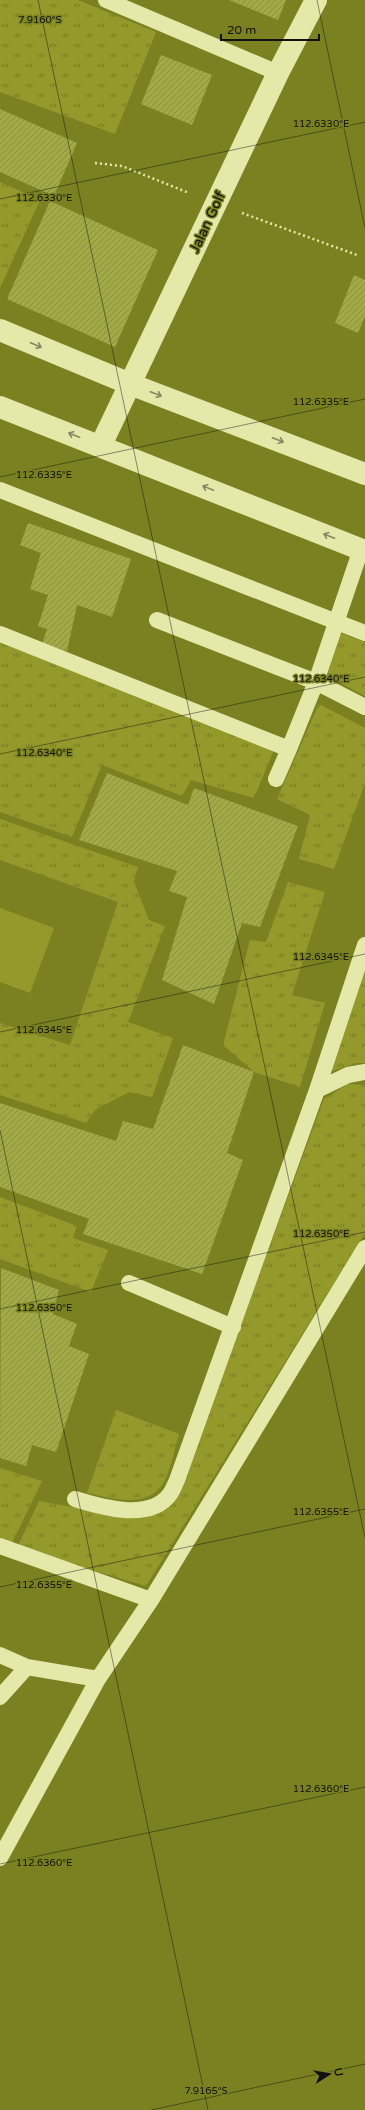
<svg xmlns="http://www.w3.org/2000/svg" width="365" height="2110" font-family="'Varela Round',sans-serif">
<defs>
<pattern id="grass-tufts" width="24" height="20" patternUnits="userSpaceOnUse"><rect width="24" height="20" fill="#93992b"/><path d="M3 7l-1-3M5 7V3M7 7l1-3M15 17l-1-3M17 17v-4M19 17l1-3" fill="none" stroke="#777b23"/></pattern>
<pattern id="building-hatch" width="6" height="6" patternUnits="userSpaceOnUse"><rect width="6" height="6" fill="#a2a946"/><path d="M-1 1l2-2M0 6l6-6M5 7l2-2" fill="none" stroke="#8a903c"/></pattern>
</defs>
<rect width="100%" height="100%" fill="#7b8121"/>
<path fill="url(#grass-tufts)" d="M 0,0 L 78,0 L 156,32 L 115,134 L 0,92 Z
M 0,182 L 40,200 L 0,288 Z
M 340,633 L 365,642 L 365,696 L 327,676 Z
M 0,639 L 274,750 L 254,798 L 191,780 L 182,796 L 102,765 L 72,837 L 0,812 Z
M 319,704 L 365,728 L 365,783 L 334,869 L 299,859 L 310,815 L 277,799 Z
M 0,819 L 138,867 L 134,882 L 149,920 L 165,926 L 128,1022 L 173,1038 L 152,1097 L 129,1092 L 95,1110 L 86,1123 L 0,1095 L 0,1023 L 70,1045 L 118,902 L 0,860 Z
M 288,882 L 325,892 L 292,995 L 325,1003 L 300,1087 L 254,1072 L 223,1045 L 250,940 L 266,942 Z
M 365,968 L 365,1063 L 356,1063 L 332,1071 Z
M 348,1084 L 365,1085 L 365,1233 L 146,1586 L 17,1548 L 39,1501 L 117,1515 L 181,1487 L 324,1099 Z
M 0,1197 L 77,1226 L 73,1238 L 108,1250 L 91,1292 L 0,1259 Z
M 116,1410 L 179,1434 C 175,1448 171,1469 164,1482 C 148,1510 112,1498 87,1493 Z
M 0,1468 L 42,1481 L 12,1543 L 0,1538 Z"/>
<path fill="#93992b" d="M 0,908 L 54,928 L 30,993 L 0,982 Z"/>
<path fill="url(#building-hatch)" d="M 229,0 L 286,0 L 278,20 Z
M 161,55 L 212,75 L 192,125 L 141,104 Z
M 0,109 L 77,143 L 54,196 L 0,172 Z
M 50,201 L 158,250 L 115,347 L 7,299 Z
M 354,275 L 365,280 L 365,316 L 358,333 L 335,323 Z
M 28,523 L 131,559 L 112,617 L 77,605 L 67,651 L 42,644 L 47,629 L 38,626 L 48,595 L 30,589 L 41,553 L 20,545 Z
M 107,773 L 188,805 L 194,788 L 298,826 L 260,927 L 242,923 L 214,1004 L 162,980 L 187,897 L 169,891 L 177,871 L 79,840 Z
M 183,1045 L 254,1072 L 227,1153 L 243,1160 L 202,1274 L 83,1234 L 89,1219 L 0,1187 L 0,1103 L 116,1141 L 123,1121 L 153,1129 Z
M 1,1268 L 59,1290 L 53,1314 L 77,1324 L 69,1346 L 89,1354 L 56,1452 L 32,1445 L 26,1466 L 0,1458 Z"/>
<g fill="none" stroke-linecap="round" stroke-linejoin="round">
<path stroke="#e4e8a8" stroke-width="2.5" stroke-dasharray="2 3" stroke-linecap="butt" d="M 95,163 L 122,166 L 189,193
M 242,213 L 357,255"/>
<path stroke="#e4e8a8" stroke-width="16" d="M 106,0 L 278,73
M 0,490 L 365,633
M 361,549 L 316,682 L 365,707
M 0,634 L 289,749 L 316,682 L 157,620
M 276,779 L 289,749
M 317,1090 L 348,1075 L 365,1072
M 129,1283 L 233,1327
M 75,1499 C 101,1507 150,1522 170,1494 C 173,1490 175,1484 177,1480 L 317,1090 L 365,945
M 0,1546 L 151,1600
M 0,1655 L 27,1667
M 0,1697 L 27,1667 L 98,1679
M 0,1858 L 98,1679 L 151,1600 L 365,1248"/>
<path stroke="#e4e8a8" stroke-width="22" d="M 0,330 L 130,384 L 365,474
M 0,407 L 365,551
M 101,445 L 278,73 L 316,0"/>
</g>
<defs><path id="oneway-shaft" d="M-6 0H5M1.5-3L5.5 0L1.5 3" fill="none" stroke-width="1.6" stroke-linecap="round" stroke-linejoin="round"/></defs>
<g stroke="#858764">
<use href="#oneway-shaft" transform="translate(36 345) rotate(23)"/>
<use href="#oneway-shaft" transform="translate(156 394) rotate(21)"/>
<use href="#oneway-shaft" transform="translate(74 435) rotate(-159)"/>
<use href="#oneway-shaft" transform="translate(278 440) rotate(21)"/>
<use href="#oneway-shaft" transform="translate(208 488) rotate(-158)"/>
<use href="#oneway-shaft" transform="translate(329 536) rotate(-158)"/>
</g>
<path fill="none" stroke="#111" stroke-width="1" stroke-opacity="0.45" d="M 38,0 L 365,1538M 317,0 L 365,228M 0,199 L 365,122M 0,477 L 365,399M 0,754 L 365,677M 0,1032 L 365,954M 0,1130 L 208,2110M 0,1309 L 365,1232M 0,1587 L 365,1509M 0,1864 L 365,1787M 151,2110 L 365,2064"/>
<g text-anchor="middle" stroke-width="3" stroke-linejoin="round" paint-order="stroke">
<g font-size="14" fill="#111" stroke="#7b8121">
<text transform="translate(207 222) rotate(-65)" y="5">Jalan Golf</text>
</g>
</g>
<g font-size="10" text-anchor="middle" fill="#111" stroke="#7b8121" stroke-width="3" stroke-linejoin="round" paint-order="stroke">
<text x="40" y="23">7.9160°S</text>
<text x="321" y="127">112.6330°E</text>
<text x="44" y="201">112.6330°E</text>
<text x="321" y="405">112.6335°E</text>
<text x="44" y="478">112.6335°E</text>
<text x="321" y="682">112.6340°E</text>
<text x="44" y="756">112.6340°E</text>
<text x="321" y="960">112.6345°E</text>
<text x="44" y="1033">112.6345°E</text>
<text x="321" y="1237">112.6350°E</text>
<text x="44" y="1311">112.6350°E</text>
<text x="321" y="1515">112.6355°E</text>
<text x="44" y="1588">112.6355°E</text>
<text x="321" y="1792">112.6360°E</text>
<text x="44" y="1866">112.6360°E</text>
<text x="206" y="2094">7.9165°S</text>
</g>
<g transform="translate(329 2074) rotate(78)" stroke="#7b8121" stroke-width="3" paint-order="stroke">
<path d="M0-3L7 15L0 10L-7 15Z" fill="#111111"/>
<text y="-6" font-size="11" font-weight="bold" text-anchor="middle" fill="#111111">U</text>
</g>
<path d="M221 34v6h98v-6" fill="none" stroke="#111111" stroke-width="2"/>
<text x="227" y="34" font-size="12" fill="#111111" stroke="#7b8121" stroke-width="3" paint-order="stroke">20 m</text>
</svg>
